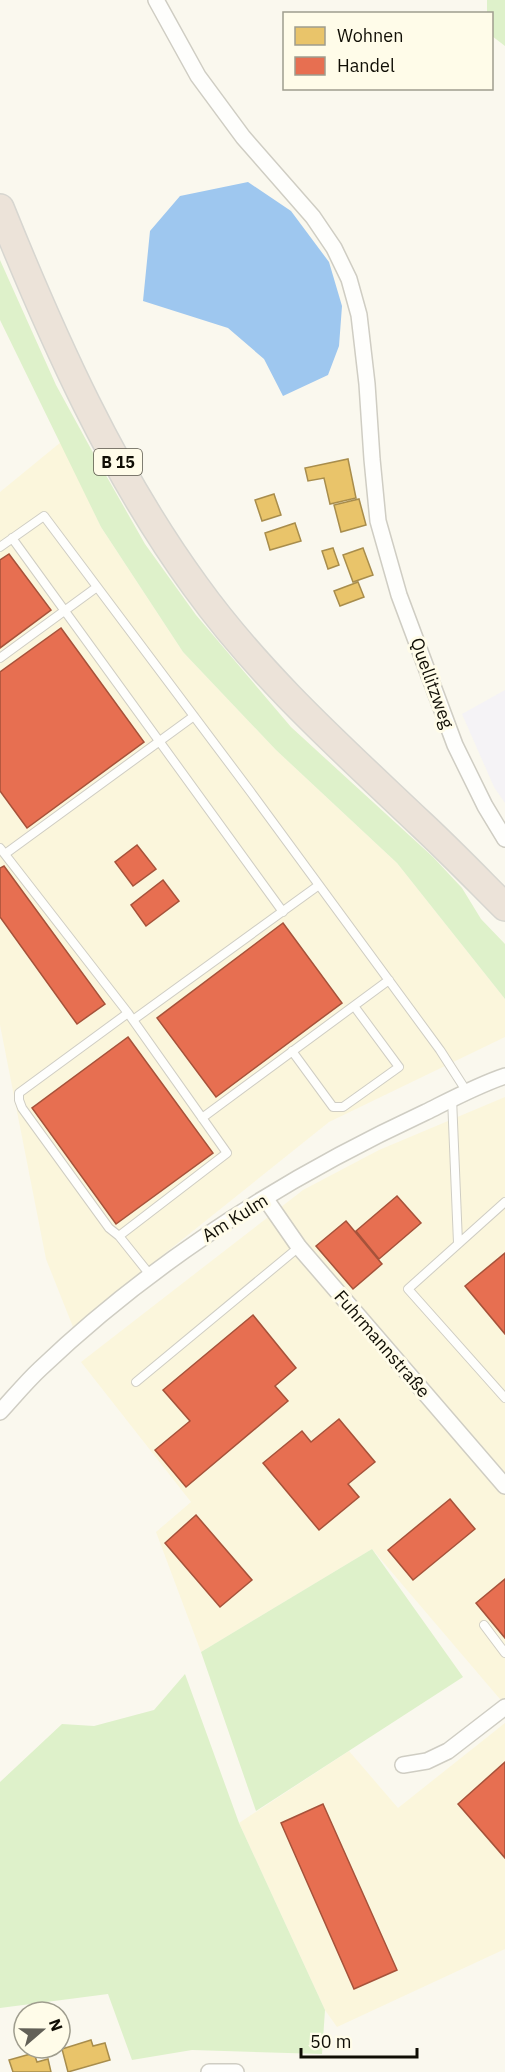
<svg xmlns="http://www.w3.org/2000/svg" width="505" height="2072" font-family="'IBM Plex Sans',sans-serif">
<rect width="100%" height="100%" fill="#faf8ee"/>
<path fill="#fbf6dc" d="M 61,442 L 101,527 L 183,652 L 276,750 L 397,863 L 505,999 L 505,1037 L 329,1122 L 73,1327 L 46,1259 L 0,1025 L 0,492 Z
M 505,1097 L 505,1705 L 372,1549 L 201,1652 L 156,1532 L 191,1502 L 81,1362 L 303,1190 L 379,1150 Z
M 505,1723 L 505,1949 L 337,2027 L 325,2010 L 239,1823 L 349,1751 L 398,1808 Z"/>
<path fill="#f5f3f6" d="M 505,690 L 505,803 L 494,787 L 462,714 Z"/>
<path fill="#def1ca" d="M 487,0 L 505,0 L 505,46 L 492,36 L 492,14 L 487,13 Z
M 0,260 L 56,385 L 91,449 L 145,544 L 196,615 L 291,727 L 433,857 L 462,888 L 481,919 L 505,944 L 505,999 L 397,863 L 276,750 L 183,652 L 101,527 L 0,320 Z
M 372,1549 L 463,1677 L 256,1811 L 201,1652 Z
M 185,1674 L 239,1823 L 325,2010 L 322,2054 L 192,2050 L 132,2060 L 108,1994 L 0,2008 L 0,1782 L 62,1724 L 94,1726 L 154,1710 Z"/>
<path fill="#9ec7ef" d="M 248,182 L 291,211 L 329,262 L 342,306 L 339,346 L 328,375 L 283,396 L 264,359 L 228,328 L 143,301 L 150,231 L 180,196 Z"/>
<path fill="#e9c46a" stroke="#a88d4c" stroke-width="1.5" d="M 348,459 L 356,498 L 330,504 L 324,478 L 308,481 L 305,468 Z
M 274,494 L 281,515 L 262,521 L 255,500 Z
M 359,499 L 366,525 L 341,532 L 334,505 Z
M 295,523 L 301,541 L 270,550 L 265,533 Z
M 333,548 L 339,565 L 328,569 L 322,551 Z
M 363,548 L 373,575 L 353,582 L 343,555 Z
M 358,582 L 364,597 L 340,606 L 334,591 Z
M 91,2040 L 93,2046 L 105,2043 L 110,2060 L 68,2072 L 62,2049 Z
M 34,2053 L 37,2062 L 48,2059 L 51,2072 L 13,2072 L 9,2060 Z"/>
<path fill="#e76f51" stroke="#a6523a" stroke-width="1.5" d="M 9,554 L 51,610 L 0,648 L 0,560 Z
M 61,628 L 144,742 L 27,828 L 0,791 L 0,672 Z
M 137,845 L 156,869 L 133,886 L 115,862 Z
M 4,866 L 105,1004 L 77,1024 L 0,917 L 0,868 Z
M 163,880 L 179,901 L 146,926 L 131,905 Z
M 283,923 L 342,1003 L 216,1097 L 157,1018 Z
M 128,1037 L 213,1153 L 116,1224 L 32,1108 Z
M 397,1196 L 421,1223 L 379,1259 L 356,1231 Z
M 346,1221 L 382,1264 L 353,1289 L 316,1246 Z
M 505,1253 L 505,1334 L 465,1286 Z
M 253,1315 L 296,1368 L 275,1386 L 288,1401 L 186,1487 L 155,1450 L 190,1421 L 163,1390 Z
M 339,1419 L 375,1462 L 348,1484 L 359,1497 L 319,1530 L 263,1463 L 302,1431 L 311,1442 Z
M 450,1499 L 475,1529 L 413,1580 L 388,1550 Z
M 196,1515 L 252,1580 L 220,1607 L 165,1543 Z
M 505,1579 L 505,1638 L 476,1603 Z
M 505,1762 L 505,1858 L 458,1804 Z
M 323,1804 L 397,1970 L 354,1989 L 281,1823 Z"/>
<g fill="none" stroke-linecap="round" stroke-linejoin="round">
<g stroke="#cfcdc3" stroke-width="10">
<path id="lane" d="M 12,538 L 283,912
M 0,547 L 44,516 L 250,791 L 440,1050 L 467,1092
M 0,658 L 97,587
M 0,848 L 128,1013 L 227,1153 L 119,1236 L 151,1276
M 5,854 L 194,716
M 133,1020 L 319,885
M 292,1051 L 333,1107 L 343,1107 L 399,1067 L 354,1006
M 452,1098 L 458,1243
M 202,1118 L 389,980
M 505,1202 L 408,1289 L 505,1398
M 119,1236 L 109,1228 L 22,1108 L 19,1100 L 19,1093 L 128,1013
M 136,1382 L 299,1247
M 484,1625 L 505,1653"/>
</g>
<g stroke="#cfcdc3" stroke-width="18">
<path id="street" d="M 156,0 L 198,76 L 243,137 L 313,217 L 334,248 L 349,279 L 359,315 L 367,384 L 372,459 L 378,521 L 399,595 L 455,745 L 485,806 L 505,839
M 265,1198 L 299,1247 L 505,1486
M 0,1412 C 13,1398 26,1382 40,1369 C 152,1262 286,1177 426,1112 C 452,1099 478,1085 505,1076
M 403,1765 L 427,1761 L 448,1751 L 505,1707
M 209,2072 L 236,2072"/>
</g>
<g stroke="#d7d6d0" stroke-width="30">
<path id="highway" d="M 0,208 C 53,339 112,472 196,587 C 260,676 342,749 421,824 C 450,851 477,879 505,907"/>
</g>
<use href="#lane" stroke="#fefefc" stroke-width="8"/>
<use href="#street" stroke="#fefefc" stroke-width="15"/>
<use href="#highway" stroke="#ece3d9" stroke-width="27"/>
</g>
<g text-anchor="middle" stroke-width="6" stroke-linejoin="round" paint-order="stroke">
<rect fill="#fffce9" stroke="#585549" stroke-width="1.5" x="94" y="449" width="48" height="26" rx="4.5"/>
<g font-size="16" font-weight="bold" fill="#100e05">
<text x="118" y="468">B 15</text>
</g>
<g font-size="18" fill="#100e05" stroke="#fffce9">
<text transform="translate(432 683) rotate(70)" y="6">Quellitzweg</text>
<text transform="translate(235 1218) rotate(-32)" y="6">Am Kulm</text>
<text transform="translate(382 1344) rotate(49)" y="6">Fuhrmannstraße</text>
</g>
</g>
<rect x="283" y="12" width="210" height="78" fill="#fffce9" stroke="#9f9d8e" stroke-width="1.5"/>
<rect x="295" y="27" width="30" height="18" fill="#e9c46a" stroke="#9f9d8e" stroke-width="1.5"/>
<text x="337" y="42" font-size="18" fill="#100e05">Wohnen</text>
<rect x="295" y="57" width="30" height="18" fill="#e76f51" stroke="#9f9d8e" stroke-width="1.5"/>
<text x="337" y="72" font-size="18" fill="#100e05">Handel</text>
<g transform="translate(42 2030) rotate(70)"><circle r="28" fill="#fffce9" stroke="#9f9d8e" stroke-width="1.5"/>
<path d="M0-4.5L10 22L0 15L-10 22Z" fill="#626057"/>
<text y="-9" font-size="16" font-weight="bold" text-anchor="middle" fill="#100e05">N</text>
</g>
<path d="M301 2048v9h116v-9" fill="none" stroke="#100e05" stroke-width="3"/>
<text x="310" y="2048" font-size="18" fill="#100e05" stroke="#fffce9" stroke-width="4.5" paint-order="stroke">50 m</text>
</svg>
